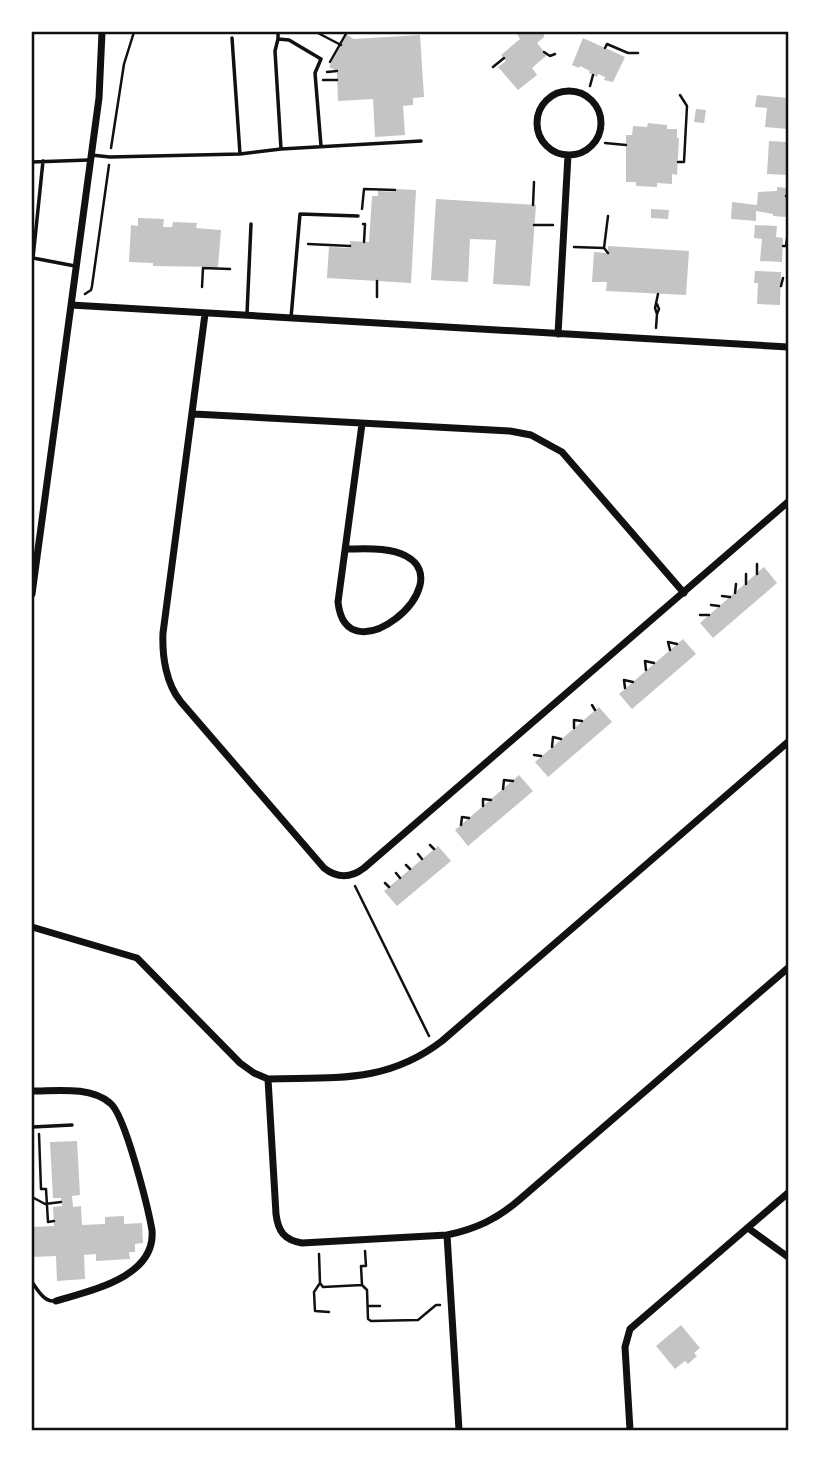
<svg xmlns="http://www.w3.org/2000/svg" width="820" height="1462" font-family="'Space Grotesk',sans-serif">
<rect width="100%" height="100%" fill="#fff"/>
<path fill="#c4c4c4" d="M 516,32 L 544,32 L 544,37 L 537,43 L 547,55 L 532,68 L 537,75 L 518,90 L 498,67 L 506,61 L 501,55 L 520,39 Z
M 347,35 L 354,39 L 420,35 L 424,97 L 413,98 L 413,105 L 403,106 L 405,135 L 375,137 L 373,99 L 338,101 L 337,71 L 329,67 Z
M 583,38 L 625,57 L 613,82 L 604,80 L 605,77 L 598,74 L 597,77 L 589,73 L 590,71 L 580,66 L 579,68 L 572,65 Z
M 757,95 L 788,98 L 788,129 L 765,127 L 767,108 L 755,107 Z
M 696,109 L 706,110 L 704,123 L 694,122 Z
M 648,123 L 667,125 L 667,129 L 677,129 L 677,138 L 679,138 L 677,175 L 672,174 L 672,184 L 657,183 L 657,187 L 636,186 L 636,182 L 626,182 L 626,135 L 632,135 L 633,126 L 647,127 Z
M 769,141 L 787,142 L 788,175 L 767,174 Z
M 777,187 L 787,188 L 788,213 L 785,217 L 773,216 L 773,214 L 756,211 L 756,221 L 731,219 L 732,202 L 757,205 L 758,192 L 777,191 Z
M 395,189 L 416,190 L 411,283 L 327,278 L 329,247 L 350,248 L 350,241 L 369,242 L 372,196 L 378,196 L 378,191 L 395,192 Z
M 436,199 L 536,205 L 530,286 L 493,284 L 496,240 L 470,239 L 468,282 L 431,280 Z
M 651,209 L 669,210 L 668,219 L 651,218 Z
M 138,218 L 164,219 L 163,227 L 172,227 L 173,222 L 197,223 L 196,228 L 221,230 L 218,267 L 153,266 L 153,263 L 129,262 L 131,225 L 138,226 Z
M 755,225 L 777,226 L 776,237 L 783,238 L 782,262 L 760,261 L 762,239 L 754,238 Z
M 608,246 L 689,251 L 686,295 L 606,291 L 607,282 L 592,282 L 594,252 L 608,253 Z
M 755,271 L 781,272 L 780,305 L 757,304 L 758,283 L 754,283 Z
M 764,567 L 777,583 L 713,638 L 700,623 Z
M 683,639 L 696,654 L 632,709 L 619,694 Z
M 599,707 L 612,722 L 548,777 L 535,762 Z
M 519,775 L 533,791 L 468,846 L 455,830 Z
M 438,846 L 451,861 L 397,906 L 384,891 Z
M 77,1141 L 80,1195 L 72,1196 L 73,1207 L 81,1206 L 82,1225 L 105,1224 L 105,1217 L 124,1216 L 124,1224 L 142,1223 L 143,1243 L 135,1244 L 135,1252 L 129,1252 L 130,1259 L 96,1261 L 96,1254 L 84,1255 L 85,1279 L 57,1281 L 56,1256 L 32,1257 L 32,1227 L 54,1226 L 53,1207 L 62,1206 L 61,1198 L 53,1198 L 50,1142 Z
M 681,1325 L 700,1348 L 694,1353 L 697,1356 L 688,1364 L 685,1361 L 675,1369 L 656,1346 Z"/>
<g fill="none" stroke-linecap="round" stroke-linejoin="round">
<path stroke="#111" stroke-width="2.5" d="M 316,32 L 341,45
M 605,48 L 607,44 L 628,53 L 638,53
M 544,52 L 550,56 L 555,54
M 330,62 L 347,32
M 493,67 L 504,58
M 327,72 L 337,71
M 323,80 L 337,80
M 590,86 L 593,75
M 605,143 L 626,145
M 111,148 L 124,64 L 134,32
M 678,162 L 684,162 L 687,106 L 680,95
M 786,196 L 788,196
M 533,205 L 534,182
M 362,209 L 364,189 L 395,190
M 363,224 L 365,224 L 364,242
M 534,225 L 553,225
M 308,244 L 350,246
M 783,246 L 786,246 L 788,232
M 574,247 L 604,248 L 608,253
M 604,248 L 608,216
M 781,286 L 783,278
M 202,287 L 203,268 L 230,269
M 85,294 L 91,290 L 92,286 L 109,165
M 377,297 L 377,281
M 657,304 L 659,309 L 657,314 L 655,308 L 658,294
M 656,328 L 657,314
M 757,574 L 757,564
M 746,584 L 746,574
M 735,593 L 736,584
M 722,596 L 730,597
M 711,605 L 719,606
M 700,615 L 709,615
M 670,650 L 668,642 L 677,644
M 646,670 L 645,661 L 654,663
M 625,688 L 624,680 L 633,682
M 592,705 L 595,710
M 574,728 L 574,720 L 582,721
M 552,747 L 553,737 L 561,739
M 534,755 L 541,756
M 503,789 L 504,780 L 513,781
M 483,806 L 483,799 L 491,800
M 461,825 L 462,817 L 469,818
M 430,845 L 434,849
M 418,854 L 422,859
M 406,865 L 410,869
M 396,873 L 400,878
M 385,883 L 389,887
M 355,886 L 429,1036
M 39,1134 L 41,1189 L 46,1189 L 48,1222 L 54,1221
M 32,1197 L 45,1204 L 61,1202
M 365,1251 L 366,1266 L 361,1266 L 362,1285 L 367,1290 L 368,1319 L 371,1321 L 418,1320 L 436,1305 L 440,1305
M 319,1254 L 320,1283 L 323,1287 L 362,1285
M 320,1283 L 314,1292 L 315,1311 L 329,1312
M 368,1306 L 380,1306"/>
<path stroke="#111" stroke-width="3.5" d="M 278,32 L 278,39 L 275,51 L 281,149
M 232,38 L 240,154
M 278,39 L 289,40 L 321,59 L 315,73 L 321,146
M 91,155 L 110,157 L 240,154 L 281,149 L 421,141
M 43,161 L 33,258 L 75,266
M 32,162 L 89,160
M 247,314 L 251,224
M 291,318 L 300,214 L 358,216
M 32,1127 L 72,1125
M 32,1282 C 37,1289 44,1302 54,1301"/>
<path stroke="#111" stroke-width="7" d="M537 123a32 32 0 1 1 64 0a32 32 0 1 1-64 0Z
M 71,305 L 788,347
M 205,314 L 163,633 C 162,656 166,684 181,702 L 324,868 C 338,879 351,878 364,868 L 788,502
M 558,334 L 568,155
M 194,414 L 510,431 L 531,435 L 562,452 L 684,593
M 347,549 C 365,549 390,547 406,556 C 461,585 346,679 338,602 L 362,424
M 32,594 L 99,98 L 102,32
M 32,927 L 137,958 L 240,1063 L 254,1073 L 268,1079 C 334,1077 386,1084 442,1041 L 788,742
M 268,1079 L 276,1214 C 278,1231 284,1240 302,1243 L 447,1235 C 476,1229 497,1219 519,1200 L 788,968
M 32,1091 C 56,1091 90,1086 110,1103 C 125,1114 148,1208 152,1230 C 156,1277 92,1290 56,1301
M 748,1228 L 788,1257
M 447,1235 L 459,1430
M 630,1430 L 625,1347 L 630,1329 L 788,1193"/>
</g>
<rect width="820" height="1462" fill="none" stroke="#ffffff" stroke-width="66"/>
<rect x="33" y="33" width="754" height="1396" fill="none" stroke="#111" stroke-width="2.5"/>
</svg>
